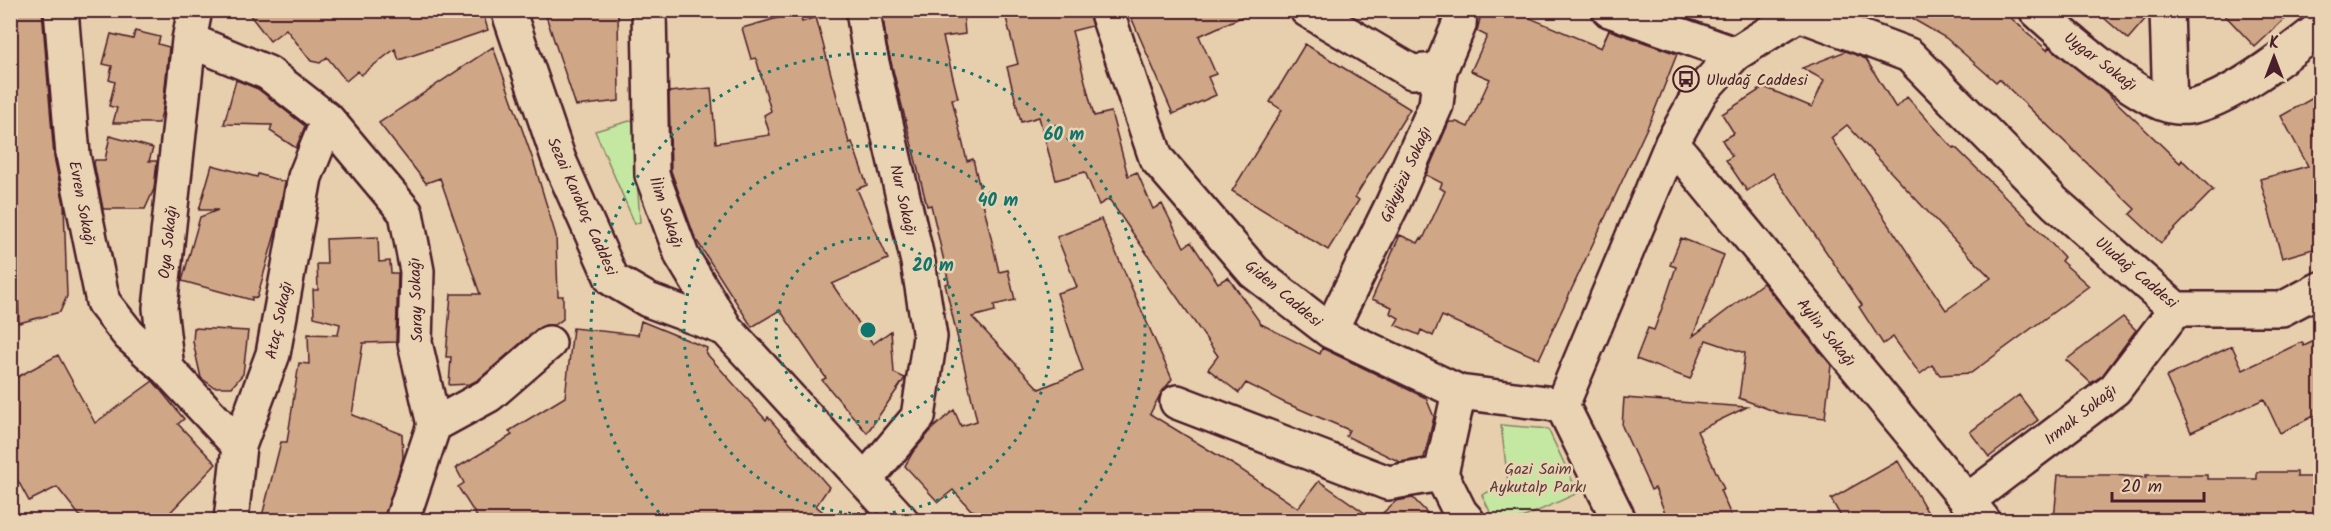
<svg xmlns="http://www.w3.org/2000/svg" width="2331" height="531" font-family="Kalam,sans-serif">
<rect width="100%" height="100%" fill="#e7ceac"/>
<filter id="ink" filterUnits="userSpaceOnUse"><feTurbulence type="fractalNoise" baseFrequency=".0167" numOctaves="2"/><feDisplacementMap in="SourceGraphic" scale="12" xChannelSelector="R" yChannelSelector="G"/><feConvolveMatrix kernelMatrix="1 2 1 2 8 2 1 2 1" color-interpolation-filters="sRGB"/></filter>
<g filter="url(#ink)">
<path fill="#c4e7a1" stroke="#878366" stroke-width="1.5" d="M 633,120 L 640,222 L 635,224 L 595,131 Z
M 1501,425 L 1548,429 L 1578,493 L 1518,520 L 1494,520 L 1482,495 L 1508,482 Z"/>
<path fill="#cfa686" stroke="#4a1f2b" stroke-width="1.5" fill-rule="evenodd" d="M 10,10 L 42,10 L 54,157 L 64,204 L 67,296 L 60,312 L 19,323 L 17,254 L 10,254 Z
M 246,10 L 482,10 L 488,30 L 399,60 L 395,49 L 361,75 L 358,71 L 346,81 L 327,57 L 320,63 L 311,61 L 286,29 L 270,41 Z
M 544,10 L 618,10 L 619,101 L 576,106 Z
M 882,10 L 963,10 L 965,34 L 943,37 L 958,98 L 952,99 L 967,161 L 973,159 L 999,272 L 1008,270 L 1015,300 L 994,305 L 995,311 L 972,317 L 1039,389 L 1083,371 L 1057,293 L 1077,287 L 1057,237 L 1101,219 L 1172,379 L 1160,395 L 1150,414 L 1237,467 L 1298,508 L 1319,481 L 1375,520 L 1396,501 L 1413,498 L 1434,520 L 1005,520 L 971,510 L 953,490 L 938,502 L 905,466 L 913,452 L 933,428 L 954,410 L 961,426 L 977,421 L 945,284 L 949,283 L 931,205 L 927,206 L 887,46 Z
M 1004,10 L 1088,10 L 1092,26 L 1072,31 L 1094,116 L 1111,112 L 1128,176 L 1137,172 L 1153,209 L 1162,204 L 1184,247 L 1191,242 L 1218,283 L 1228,277 L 1261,324 L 1320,354 L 1322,348 L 1426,398 L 1434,417 L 1424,458 L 1400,462 L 1346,436 L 1349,430 L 1283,402 L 1246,383 L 1239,393 L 1208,369 L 1218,356 L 1109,199 L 1099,205 L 1085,172 L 1056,180 L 1039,117 L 1021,122 L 1007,67 L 1018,64 Z
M 1128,10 L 1257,10 L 1199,36 L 1216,74 L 1208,77 L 1216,95 L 1173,114 Z
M 1482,10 L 1511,10 L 1601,48 L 1609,30 L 1677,54 L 1652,117 L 1539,359 L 1442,316 L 1433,336 L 1421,330 L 1419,335 L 1395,325 L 1399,318 L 1390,313 L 1392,307 L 1372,299 L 1400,235 L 1418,243 L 1421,238 L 1423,239 L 1445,191 L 1440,188 L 1442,183 L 1426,175 L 1449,122 L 1457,122 L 1468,127 L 1490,79 L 1471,71 L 1487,36 L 1477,31 Z
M 1897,10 L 2002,10 L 2047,50 L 2049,47 L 2105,91 L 2180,163 L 2182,160 L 2213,190 L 2161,243 L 2130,214 L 2135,209 L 1999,79 L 1996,82 L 1946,38 Z
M 2095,10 L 2148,10 L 2148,16 L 2128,39 Z
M 2220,10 L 2294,10 L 2255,47 Z
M 799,12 L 802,22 L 816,17 L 849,143 L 852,142 L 867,185 L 857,189 L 888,259 L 832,284 L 873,344 L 891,331 L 894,373 L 905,378 L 867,433 L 822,380 L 826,378 L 780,310 L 752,327 L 695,238 L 671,171 L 669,92 L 711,88 L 716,143 L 770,135 L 764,115 L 771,111 L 756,58 L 751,59 L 742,28 Z
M 135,31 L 160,37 L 158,44 L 169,47 L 163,108 L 159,123 L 113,123 L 117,108 L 109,106 L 115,82 L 109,80 L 112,66 L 103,64 L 111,34 L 133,39 Z
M 1305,44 L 1410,109 L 1355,197 L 1359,200 L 1328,250 L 1232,191 L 1282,110 L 1270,102 Z
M 493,47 L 533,160 L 556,236 L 558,296 L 563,296 L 563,319 L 555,325 L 546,325 L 537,329 L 478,380 L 470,384 L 449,385 L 451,357 L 446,357 L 451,294 L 480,294 L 440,178 L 426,183 L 379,123 Z
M 1846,51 L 1866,59 L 1896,108 L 1907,97 L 1953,148 L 1955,147 L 2029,220 L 2064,257 L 2061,261 L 2089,286 L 1971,373 L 1940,375 L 1932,365 L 1920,374 L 1893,337 L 1883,344 L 1859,307 L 1862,305 L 1773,173 L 1747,191 L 1726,160 L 1732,156 L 1722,140 L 1734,133 L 1722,114 L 1764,87 L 1812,107 L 1824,80 L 1802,68 ZM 1847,125 L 1954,240 L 1991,278 L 1946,310 L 1831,138 Z
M 236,80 L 258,89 L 305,126 L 296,148 L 270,131 L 272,125 L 224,124 Z
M 2320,94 L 2320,247 L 2282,258 L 2260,179 L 2308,166 L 2281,116 Z
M 110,136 L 153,148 L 149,161 L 157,161 L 154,189 L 145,209 L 103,209 L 94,163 L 95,160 L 105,160 Z
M 212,165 L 257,177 L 258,174 L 285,182 L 276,230 L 257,298 L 252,297 L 252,300 L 182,281 L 200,217 L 218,210 L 199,210 Z
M 378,237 L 379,262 L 390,261 L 391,273 L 398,273 L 396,342 L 363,343 L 352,415 L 402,434 L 403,458 L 384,520 L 261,520 L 281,442 L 287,442 L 299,363 L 309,364 L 308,334 L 338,335 L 340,324 L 314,317 L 313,290 L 318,290 L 317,264 L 327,264 L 326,239 Z
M 1681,238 L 1724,255 L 1693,336 L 1763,283 L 1831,365 L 1825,418 L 1779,413 L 1739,398 L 1745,353 L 1706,340 L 1690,379 L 1636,359 L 1648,328 L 1654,330 L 1666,297 L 1676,267 L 1670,265 Z
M 2123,317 L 2136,330 L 2102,376 L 2091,383 L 2066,360 Z
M 641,321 L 707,348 L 706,353 L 766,420 L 768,417 L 829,487 L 816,506 L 833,520 L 479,520 L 458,487 L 464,483 L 456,468 L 512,435 L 509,431 L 565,397 L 573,328 L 638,335 Z
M 194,328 L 248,331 L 243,374 L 232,387 L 214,387 L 201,378 L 193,342 Z
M 2320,338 L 2320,413 L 2280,433 L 2264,399 L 2191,432 L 2166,377 L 2232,346 L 2243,370 L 2302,342 L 2304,346 Z
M 58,355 L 95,423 L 153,381 L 184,419 L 178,424 L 216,464 L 163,520 L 83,520 L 57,487 L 29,501 L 10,466 L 10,381 Z
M 2019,395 L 2038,420 L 1989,457 L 1970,432 Z
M 1624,398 L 1747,407 L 1697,431 L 1724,489 L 1720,490 L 1733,520 L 1668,520 L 1655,488 L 1651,490 L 1622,426 Z
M 1898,461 L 1932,520 L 1843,520 L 1831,499 Z
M 2257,472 L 2297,472 L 2297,477 L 2320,477 L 2320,520 L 2054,520 L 2058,475 L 2114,475 L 2146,478 L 2146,475 L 2207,475 L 2207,479 L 2257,479 Z"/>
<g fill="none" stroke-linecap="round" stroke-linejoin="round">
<g stroke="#4a1f2b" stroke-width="38">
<path id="minor" d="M 61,10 L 73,155 L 103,302 L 129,335 L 167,369
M 195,10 L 189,40 L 160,308 L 167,369 L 239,446
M 508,10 L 559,160 L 612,279 L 648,300 L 726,329 L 901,520
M 649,10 L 652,175 L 682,256 L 726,329
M 863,10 L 869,50 L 918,262 L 930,337 L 918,417 L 865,480
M 1106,10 L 1156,158 L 1254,272 L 1330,331 L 1459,392 L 1562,405
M 1307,10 L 1412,72 L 1440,70
M 1609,10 L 1735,54
M 2036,10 C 2067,39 2123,86 2161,103 C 2169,106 2179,108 2188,107 C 2226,103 2290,52 2320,28
M 2167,10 L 2170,106
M 189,40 L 268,73 L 328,120 L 406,213 L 417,271 L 415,343 L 434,425 L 402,520
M 1672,143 L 1983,520
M 1330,331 L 1393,203 L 1436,105 L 1440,70 L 1459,25 L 1460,10
M 1459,392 L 1441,474 L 1460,512 L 1467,520
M 1177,402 L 1388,483 L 1441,474
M 434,425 L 489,395 L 549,343
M 1967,501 L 2115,389 L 2176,309
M 231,520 L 239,446 L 273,354 L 305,177 L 328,120"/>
</g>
<g stroke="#4a1f2b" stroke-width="38">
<path id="major" d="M 1619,520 L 1562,405 L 1672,143 L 1701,91 L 1735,54 L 1799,14 L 1909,55 L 2055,203 L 2176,309 L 2282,309 L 2320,289"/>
</g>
<use href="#minor" stroke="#e9d3b2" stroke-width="33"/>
<use href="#major" stroke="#e9d3b2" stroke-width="33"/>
</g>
</g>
<g fill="none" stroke="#0f766e" stroke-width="3" stroke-dasharray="3 6">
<circle cx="868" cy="330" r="92"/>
<circle cx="868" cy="330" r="184"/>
<path d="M665 519A277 277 0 1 1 1071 519"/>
</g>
<defs>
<g id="bus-ring" transform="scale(1.35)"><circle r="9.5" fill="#e9d3b2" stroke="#4a1f2b" stroke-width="1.5"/><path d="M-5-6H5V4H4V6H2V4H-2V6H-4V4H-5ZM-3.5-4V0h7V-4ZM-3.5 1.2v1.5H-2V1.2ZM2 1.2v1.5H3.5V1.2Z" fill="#4a1f2b"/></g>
</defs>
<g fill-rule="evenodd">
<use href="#bus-ring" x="1686" y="79"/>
</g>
<g text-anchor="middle" stroke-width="5" stroke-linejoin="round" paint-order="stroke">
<g font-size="16" fill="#4a1f2b" stroke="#e9d3b2">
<text transform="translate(2101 61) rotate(37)" y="6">Uygar Sokağı</text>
<text transform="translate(1405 174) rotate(-66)" y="6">Gökyüzü Sokağı</text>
<text transform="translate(904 200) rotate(77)" y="6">Nur Sokağı</text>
<text transform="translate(83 203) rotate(79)" y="6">Evren Sokağı</text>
<text transform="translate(583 206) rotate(66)" y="6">Sezai Karakoç Caddesi</text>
<text transform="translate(667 212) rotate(71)" y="6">İlim Sokağı</text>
<text transform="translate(167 242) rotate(-84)" y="6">Oya Sokağı</text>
<text transform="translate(2137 272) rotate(40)" y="6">Uludağ Caddesi</text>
<text transform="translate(1284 293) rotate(40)" y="6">Giden Caddesi</text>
<text transform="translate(415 300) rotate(-92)" y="6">Saray Sokağı</text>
<text transform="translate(278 320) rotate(-78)" y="6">Ataç Sokağı</text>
<text transform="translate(1827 332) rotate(51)" y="6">Aylin Sokağı</text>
<text transform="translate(2080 414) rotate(-38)" y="6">Irmak Sokağı</text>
</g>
<g font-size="16" fill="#4a1f2b" stroke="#e9d3b2" text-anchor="start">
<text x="1706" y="85">Uludağ Caddesi</text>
</g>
<g font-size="16" fill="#5c3d3d" stroke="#e9d3b2">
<text x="1538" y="474">Gazi Saim<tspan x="1538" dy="18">Aykutalp Parkı</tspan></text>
</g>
</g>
<circle cx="868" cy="330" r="9" fill="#0f766e" stroke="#e9d3b2" stroke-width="3"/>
<g font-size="18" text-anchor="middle" font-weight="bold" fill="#0f766e" stroke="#e9d3b2" stroke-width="5" stroke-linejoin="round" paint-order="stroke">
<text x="1064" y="140">60 m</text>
<text x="998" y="206">40 m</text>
<text x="933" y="271">20 m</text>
</g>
<rect width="2331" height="531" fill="none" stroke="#e9d3b2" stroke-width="36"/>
<rect x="18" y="18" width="2295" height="495" fill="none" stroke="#4a1f2b" stroke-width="2" filter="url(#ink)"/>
<g transform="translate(2274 57)" stroke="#e9d3b2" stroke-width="4.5" paint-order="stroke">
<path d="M0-4.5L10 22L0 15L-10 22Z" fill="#4a1f2b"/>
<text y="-9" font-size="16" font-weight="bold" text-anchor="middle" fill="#4a1f2b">K</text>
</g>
<path d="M2112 492v9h92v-9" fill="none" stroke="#4a1f2b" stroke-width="3"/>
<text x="2121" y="492" font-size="18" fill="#4a1f2b" stroke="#e9d3b2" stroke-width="4.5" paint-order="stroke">20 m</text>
</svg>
